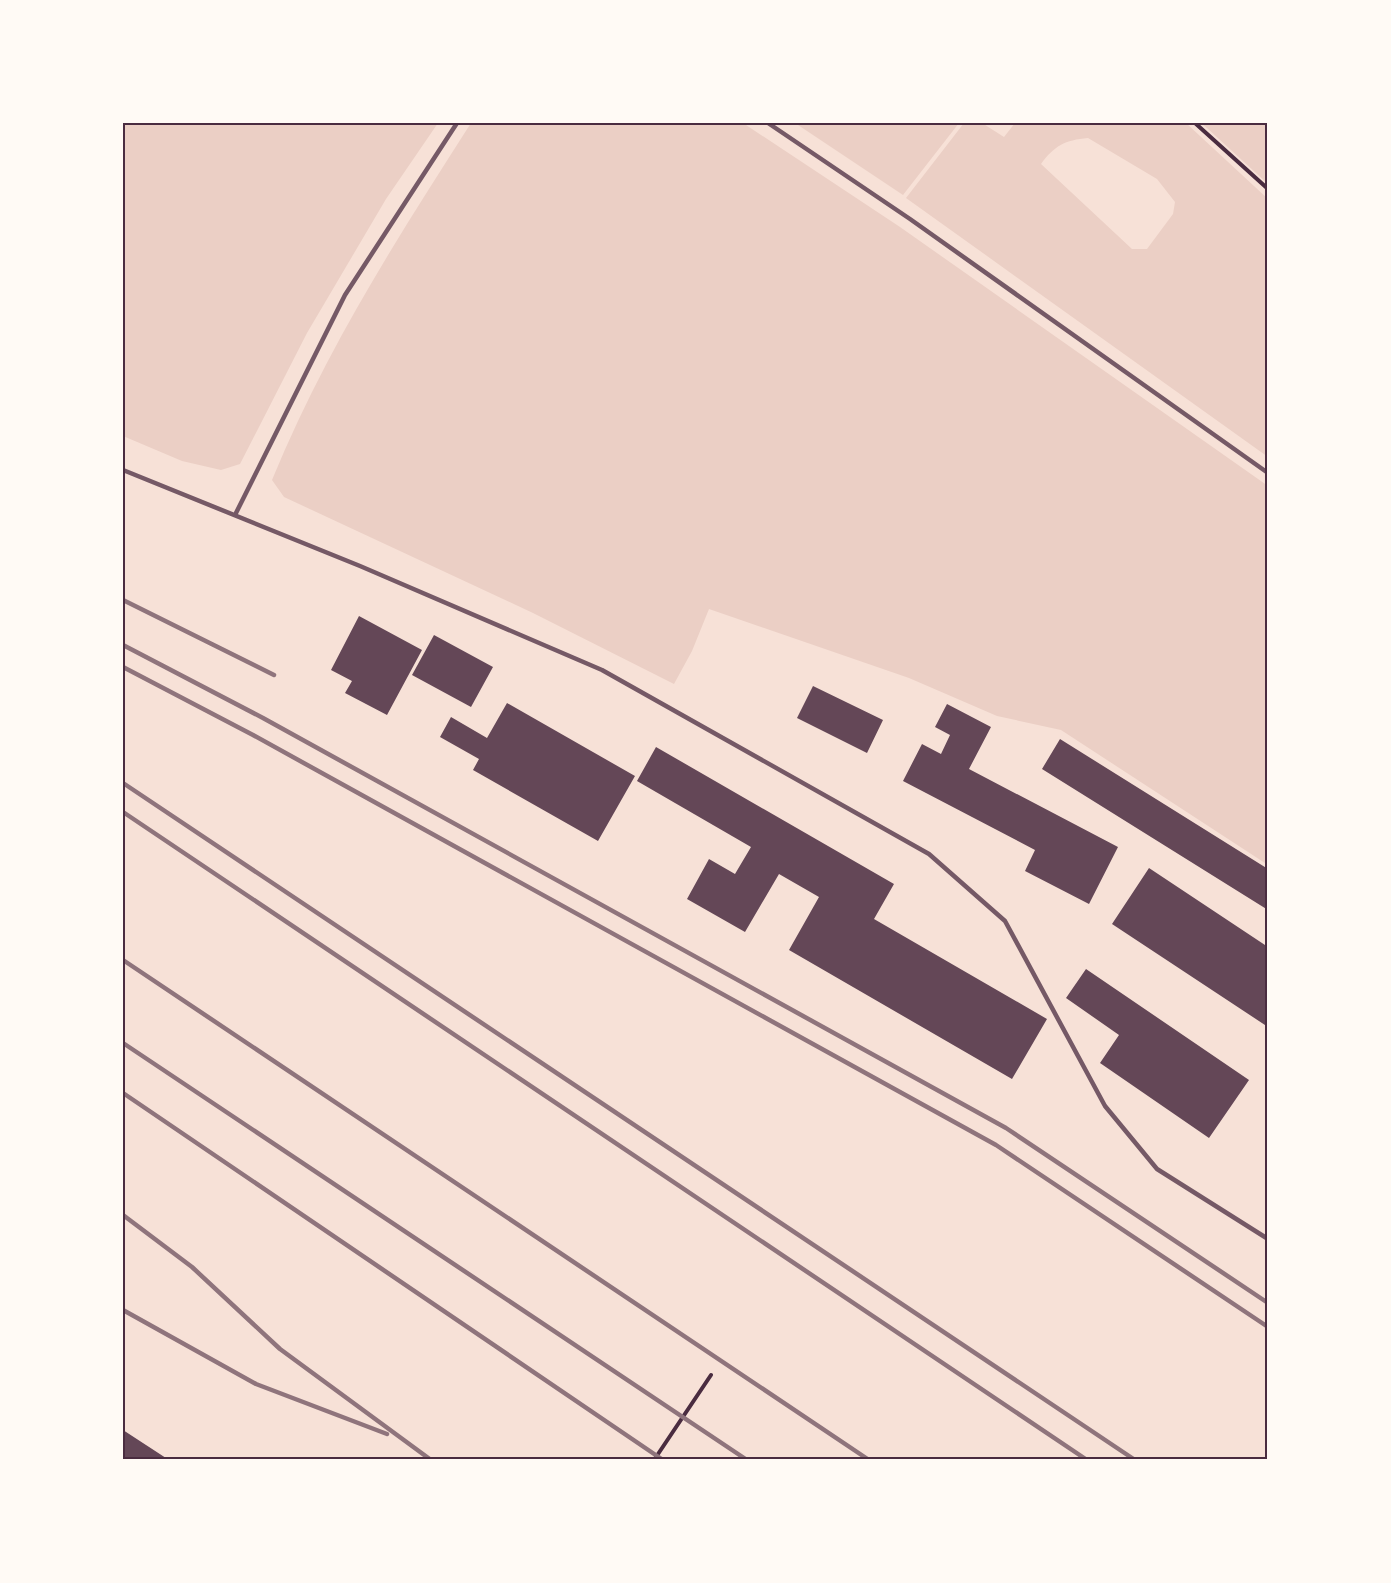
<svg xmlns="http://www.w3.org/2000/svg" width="1391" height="1583" font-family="'DejaVu Sans',sans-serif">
<rect width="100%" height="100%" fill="#f7e1d7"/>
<path fill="#ebcfc5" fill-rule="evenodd" d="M 123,123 L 438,123 L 386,199 L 307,333 L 240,464 L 221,470 L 182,461 L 123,436 Z
M 471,123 L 743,123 L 900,227 L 1268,486 L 1268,865 L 1061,730 L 997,716 L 909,678 L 709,609 L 692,651 L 674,684 L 533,613 L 284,497 L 272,480 C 325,351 396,240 471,123 Z
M 795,123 L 959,123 L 903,195 Z
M 964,123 L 982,123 L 1004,137 L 1015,123 L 1186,123 L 1268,199 L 1268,457 L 906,198 ZM 1088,138 L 1157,179 L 1175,202 L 1173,214 L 1147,249 L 1132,249 L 1041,164 C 1054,146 1065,140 1088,138 Z
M 1201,123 L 1268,123 L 1268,184 L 1207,128 Z"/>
<path fill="#644757" d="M 359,616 L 422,650 L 387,715 L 345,693 L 352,681 L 331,670 Z
M 434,635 L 493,667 L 471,707 L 412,675 Z
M 813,686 L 883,720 L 867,753 L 797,718 Z
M 507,703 L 635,776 L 598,841 L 473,770 L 479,759 L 440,737 L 451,717 L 487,738 Z
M 947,704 L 991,727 L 969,769 L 1118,847 L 1089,904 L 1025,871 L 1035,850 L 903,781 L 922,744 L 941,754 L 950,735 L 935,727 Z
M 1060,739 L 1268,869 L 1268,910 L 1042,769 Z
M 656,747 L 894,884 L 874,919 L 1047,1019 L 1012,1079 L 789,950 L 819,897 L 779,874 L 745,932 L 687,899 L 709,859 L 735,874 L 751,847 L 637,781 Z
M 1149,868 L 1268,947 L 1268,1027 L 1112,924 Z
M 1086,969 L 1249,1080 L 1209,1138 L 1100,1063 L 1119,1035 L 1066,998 Z
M 123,1430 L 169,1460 L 123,1460 Z"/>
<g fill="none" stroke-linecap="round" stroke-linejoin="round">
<path stroke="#4a2c40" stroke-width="4" d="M 1195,123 L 1268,189
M 654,1460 L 711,1375"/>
<path stroke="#755966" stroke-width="4.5" d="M 768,123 L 910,219 L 1268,473
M 123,470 L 360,566 L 602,670 L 929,854 L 1005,921 L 1105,1106 L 1157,1169 L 1268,1239
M 235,515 L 345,295 L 457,123"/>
<path stroke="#8f747c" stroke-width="4.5" d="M 123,600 L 274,675
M 123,645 L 263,718 L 1006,1128 L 1268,1303
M 123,667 L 253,735 L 996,1145 L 1268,1327
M 123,783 L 1135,1460
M 123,812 L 1087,1460
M 123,960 L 869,1460
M 123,1043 L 747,1460
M 123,1093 L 663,1460
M 123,1215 L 192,1267 L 280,1349 L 431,1460
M 123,1310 L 256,1384 L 387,1434"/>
</g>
<rect width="1391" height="1583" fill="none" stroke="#fffaf5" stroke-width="249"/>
<rect x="124" y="124" width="1142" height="1334" fill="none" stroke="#4a2c40" stroke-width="2"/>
</svg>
